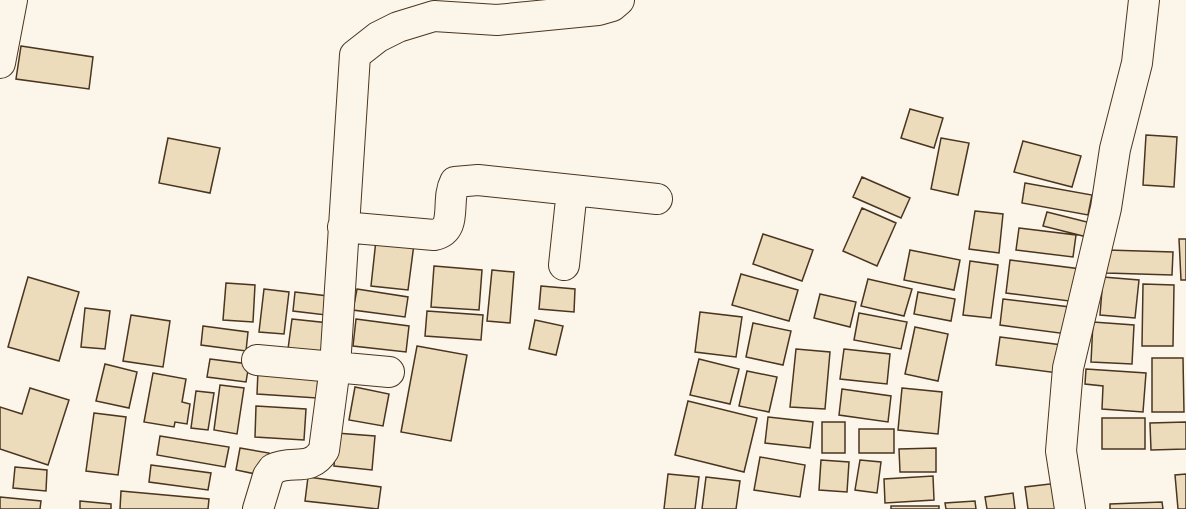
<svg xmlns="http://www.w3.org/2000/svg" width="1186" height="509" font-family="'Roboto Serif',serif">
<rect width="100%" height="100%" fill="#fbf6e9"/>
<path fill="#ecdcbc" stroke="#4a3520" stroke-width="1.5" d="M 21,46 L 93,57 L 89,89 L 16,79 Z
M 910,109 L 943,118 L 934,148 L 901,138 Z
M 1146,135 L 1177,137 L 1174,187 L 1143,185 Z
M 168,138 L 220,148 L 210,193 L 159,183 Z
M 941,138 L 969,143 L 958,195 L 931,189 Z
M 1023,141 L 1081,156 L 1072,187 L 1014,172 Z
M 862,177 L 910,198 L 901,218 L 853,197 Z
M 1025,183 L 1092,195 L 1088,215 L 1022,203 Z
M 862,208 L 896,223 L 877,266 L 843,251 Z
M 975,211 L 1003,214 L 999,253 L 969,249 Z
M 1047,212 L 1095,224 L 1091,238 L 1043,226 Z
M 1019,228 L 1076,235 L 1073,257 L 1016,250 Z
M 763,234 L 813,250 L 802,281 L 753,264 Z
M 1179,239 L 1186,239 L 1186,280 L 1181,280 Z
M 376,240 L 414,244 L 408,290 L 371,286 Z
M 910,250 L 960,260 L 954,290 L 904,280 Z
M 1107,250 L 1173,252 L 1172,275 L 1106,273 Z
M 1010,260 L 1081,269 L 1077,302 L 1006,293 Z
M 970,261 L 998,265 L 991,318 L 963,315 Z
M 434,266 L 482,270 L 479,310 L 431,307 Z
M 492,270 L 514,272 L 510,323 L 487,321 Z
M 741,274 L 798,290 L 789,321 L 732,305 Z
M 28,277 L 79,292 L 59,361 L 8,347 Z
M 1103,277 L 1139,280 L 1135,318 L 1100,315 Z
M 868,279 L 912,289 L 904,316 L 861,306 Z
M 226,283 L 255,285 L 253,322 L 223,320 Z
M 1143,284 L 1174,285 L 1173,346 L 1142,346 Z
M 541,286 L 575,289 L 574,312 L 539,309 Z
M 264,289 L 289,292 L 284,334 L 259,332 Z
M 357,289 L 408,297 L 405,317 L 353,310 Z
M 295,292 L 328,296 L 326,315 L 293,311 Z
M 918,292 L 955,299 L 951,321 L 914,314 Z
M 820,294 L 856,302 L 850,327 L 814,318 Z
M 1003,299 L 1070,307 L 1067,334 L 1000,325 Z
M 85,308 L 110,311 L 105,349 L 81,347 Z
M 427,311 L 483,315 L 481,340 L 425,336 Z
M 700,312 L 742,317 L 736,357 L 695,352 Z
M 859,313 L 907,322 L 901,349 L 854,340 Z
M 131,315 L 170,321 L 163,367 L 123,361 Z
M 292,319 L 329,323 L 325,353 L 288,349 Z
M 356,319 L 409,326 L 406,352 L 353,346 Z
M 535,320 L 563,326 L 556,355 L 529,349 Z
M 1093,322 L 1134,325 L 1132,364 L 1091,362 Z
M 753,323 L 791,331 L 783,365 L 746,357 Z
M 203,326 L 248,332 L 246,351 L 201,345 Z
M 915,327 L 948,334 L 938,381 L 905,374 Z
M 1000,337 L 1062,345 L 1058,373 L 996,365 Z
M 417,346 L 467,355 L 451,441 L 401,432 Z
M 796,349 L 830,352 L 825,409 L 790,407 Z
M 844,349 L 890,354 L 887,384 L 840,379 Z
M 1152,358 L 1183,358 L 1184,412 L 1152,412 Z
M 210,359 L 249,364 L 246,382 L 207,377 Z
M 699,359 L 739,369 L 730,404 L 690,395 Z
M 105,364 L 137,372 L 129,408 L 96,401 Z
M 1086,369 L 1146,373 L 1143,412 L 1102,409 L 1103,386 L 1085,384 Z
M 258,371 L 318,375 L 317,398 L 257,394 Z
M 747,371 L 777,377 L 769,412 L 739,406 Z
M 153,373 L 186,379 L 182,402 L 190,404 L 187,424 L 175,422 L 174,427 L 144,422 Z
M 220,385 L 244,388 L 237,434 L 214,430 Z
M 355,387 L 389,394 L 383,426 L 349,420 Z
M 30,388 L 69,400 L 48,465 L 0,449 L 0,407 L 22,414 Z
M 902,388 L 942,392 L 938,434 L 898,430 Z
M 842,389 L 891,396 L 888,422 L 839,415 Z
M 196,391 L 214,393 L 208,430 L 191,428 Z
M 688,401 L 757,418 L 744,472 L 675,455 Z
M 256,406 L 306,409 L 304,440 L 255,437 Z
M 94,413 L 126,417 L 118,475 L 86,471 Z
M 768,417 L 813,422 L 810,448 L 765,443 Z
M 1102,418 L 1145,418 L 1145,449 L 1102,449 Z
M 822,422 L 845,422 L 845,453 L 822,453 Z
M 1186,422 L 1186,449 L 1151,450 L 1150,423 Z
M 859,429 L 894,429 L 894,453 L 859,453 Z
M 336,433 L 375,436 L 372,470 L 334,466 Z
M 160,436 L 229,447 L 225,467 L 157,455 Z
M 240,448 L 269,453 L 265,476 L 236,470 Z
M 936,448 L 936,472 L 900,472 L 899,449 Z
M 760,457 L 805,465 L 800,497 L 754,490 Z
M 821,460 L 849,462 L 847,492 L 819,490 Z
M 860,460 L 881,462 L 877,493 L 855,490 Z
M 151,465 L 211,473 L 208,490 L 149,482 Z
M 15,467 L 47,470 L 46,491 L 13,488 Z
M 668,474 L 699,477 L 695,509 L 664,509 Z
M 1186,474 L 1186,509 L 1178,509 L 1175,475 Z
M 933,476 L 934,500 L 885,503 L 884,479 Z
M 308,477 L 381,487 L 378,509 L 305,501 Z
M 706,477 L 740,481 L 736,509 L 702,509 Z
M 1058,483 L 1061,509 L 1028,509 L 1025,487 Z
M 121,491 L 209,499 L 208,509 L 120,509 Z
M 1013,493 L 1015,509 L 987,509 L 985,497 Z
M 0,497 L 41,501 L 40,509 L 0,509 Z
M 80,501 L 111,504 L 111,509 L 80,509 Z
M 975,501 L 976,509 L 946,509 L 945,503 Z
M 1162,502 L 1163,509 L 1110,509 L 1110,504 Z
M 891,506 L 939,506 L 939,509 L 891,509 Z"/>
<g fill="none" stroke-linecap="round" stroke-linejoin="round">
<g stroke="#4a3520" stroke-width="32">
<path id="street" d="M 0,63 L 12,0
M 343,227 L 434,235 C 459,230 445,201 455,182 L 478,180 L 657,199
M 564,265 L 572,190
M 257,360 L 389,372
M 258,509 L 268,476 L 273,469 C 293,459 310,473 324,450 L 335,367 L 355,55 L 378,37 L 398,27 L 434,16 L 497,20 L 598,10 L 612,6 L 619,0
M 1070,509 L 1061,451 L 1068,368 L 1106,208 L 1115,149 L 1137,63 L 1144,0"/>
</g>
<use href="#street" stroke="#fbf6e9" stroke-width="30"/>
</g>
</svg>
